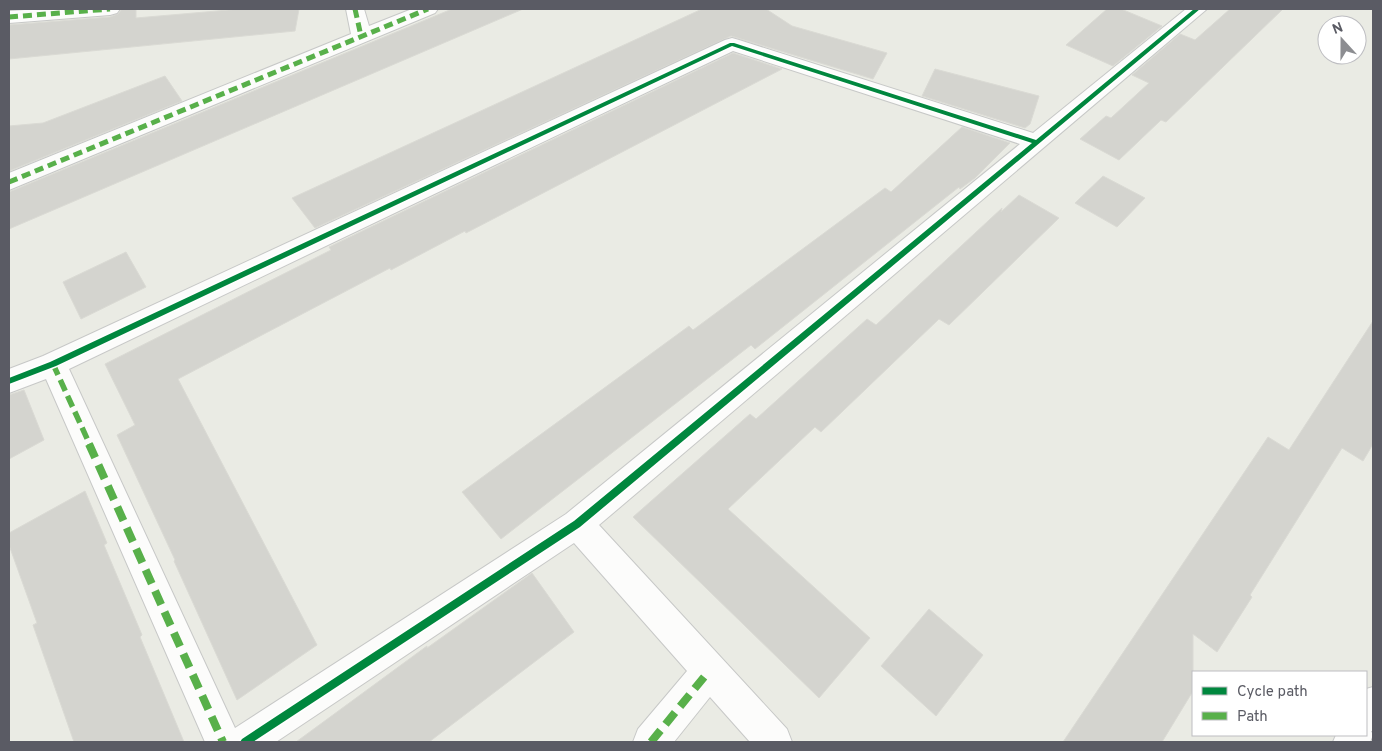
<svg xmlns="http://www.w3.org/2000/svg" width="1382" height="751" font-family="Overpass,sans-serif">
<rect width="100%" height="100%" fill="#eaebe4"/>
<path fill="#d4d4cf" stroke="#dadad4" d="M 122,9 L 136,9 L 136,18 L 240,9 L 299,9 L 295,31 L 9,59 L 9,25 L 110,17 L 118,14 Z
M 452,9 L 523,9 L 9,229 L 9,192 Z
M 702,9 L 766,9 L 792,26 L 887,53 L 873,79 L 731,36 L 315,228 L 292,198 Z
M 1107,9 L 1121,9 L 1162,26 L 1113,66 L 1066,45 Z
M 1230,9 L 1283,9 L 1166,122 L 1161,120 L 1119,160 L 1080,139 L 1106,116 L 1111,118 L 1149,83 L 1132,75 L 1180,34 L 1195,40 Z
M 733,53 L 782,69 L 466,233 L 465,231 L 391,270 L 390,268 L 178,379 L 317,645 L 237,700 L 174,561 L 175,560 L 117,435 L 135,425 L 105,364 L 331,250 L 329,247 Z
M 935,69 L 1039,96 L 1030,124 L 1025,128 L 922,96 Z
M 165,76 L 182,101 L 9,171 L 9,126 L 43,123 Z
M 962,127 L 1010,143 L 975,178 L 960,189 L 959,187 L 755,349 L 751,345 L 501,539 L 462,492 L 689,326 L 693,330 L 885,188 L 891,192 Z
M 1103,176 L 1145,198 L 1117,227 L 1075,203 Z
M 1019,195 L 1059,218 L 949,325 L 939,319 L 821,432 L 815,427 L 728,509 L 870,638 L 819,698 L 633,517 L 750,414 L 756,419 L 867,319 L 876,325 L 1002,208 L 1001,212 Z
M 126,252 L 146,287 L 81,319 L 63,282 Z
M 1373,321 L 1373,444 L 1363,461 L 1342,448 L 1250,595 L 1252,597 L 1217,652 L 1193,634 L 1193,691 L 1162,742 L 1063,742 L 1268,437 L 1289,450 Z
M 24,390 L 44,440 L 9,459 L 9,395 Z
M 85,491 L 107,543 L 104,545 L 142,635 L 140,637 L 184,742 L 74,742 L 33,625 L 37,623 L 9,545 L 9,533 Z
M 532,573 L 574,632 L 429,742 L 296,742 L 427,646 L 427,648 Z
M 929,609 L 983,655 L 936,716 L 881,666 Z"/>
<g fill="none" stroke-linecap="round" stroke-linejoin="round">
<g stroke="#c7c8c7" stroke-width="2">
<path id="minor" d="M 41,9 L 120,9 L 117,13 L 110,15 L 9,23 L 9,11 Z
M 346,9 L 364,9 L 369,26 L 412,9 L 438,9 L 435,13 L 9,190 L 9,173 L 351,34 Z
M 1186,9 L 1207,9 L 599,525 L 787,729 L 792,742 L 750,742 L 710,697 L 674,742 L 633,742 L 638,729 L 687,671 L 574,543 L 276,742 L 205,742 L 46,379 L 9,393 L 9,369 L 43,356 L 725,40 L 732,38 L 739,40 L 1033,133 ZM 733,51 L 1020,144 L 566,514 L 235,728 L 69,369 Z"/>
</g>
<g stroke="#c9caca" stroke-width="2">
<path id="secondary" d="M 1373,687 L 1373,731 L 1371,731 L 1373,735 L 1370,742 L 1333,742 L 1336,735 L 1366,735 L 1366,689 Z"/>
</g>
<use href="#minor" fill="#fcfcfb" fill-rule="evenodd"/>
<use href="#secondary" fill="#fcfcfb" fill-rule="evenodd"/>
<path stroke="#58b04a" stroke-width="5" stroke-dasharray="9 5" stroke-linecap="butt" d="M 355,9 L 361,36
M 9,17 L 110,9
M 9,182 L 428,9"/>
<path stroke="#58b04a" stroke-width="5.5" stroke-dasharray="12 5.5" stroke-linecap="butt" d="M 53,364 L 90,445"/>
<path stroke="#58b04a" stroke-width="8" stroke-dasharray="15 8" stroke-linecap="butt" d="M 89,444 L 223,742
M 651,742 L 709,671"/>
<g stroke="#fff" stroke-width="3">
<path id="cycleway" d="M 1194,9 L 1200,9 L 580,527 L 253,742 L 240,742 L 242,739 L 574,521 L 1032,143 L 732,46 L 56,366 L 9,384 L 9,378 L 50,362 L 730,43 L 734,43 L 1036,140 Z"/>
</g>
<use href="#cycleway" fill="#00873e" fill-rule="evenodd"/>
</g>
<rect width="1382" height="751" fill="none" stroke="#5a5b64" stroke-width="20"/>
<rect x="1192" y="671" width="175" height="65" fill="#ffffff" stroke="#bdbdc1"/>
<rect x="1202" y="687" width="25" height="8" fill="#00873e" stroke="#bdbdc1"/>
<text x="1237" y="696" font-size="15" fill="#5a5b64">Cycle path</text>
<rect x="1202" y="712" width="25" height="8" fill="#58b04a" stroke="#bdbdc1"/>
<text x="1237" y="721" font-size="15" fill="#5a5b64">Path</text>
<g transform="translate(1342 40) rotate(339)"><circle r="24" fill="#ffffff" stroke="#bdbdc1"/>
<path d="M0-4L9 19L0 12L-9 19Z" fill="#8c8d91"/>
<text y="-8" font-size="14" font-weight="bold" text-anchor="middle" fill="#5a5b64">N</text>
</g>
</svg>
